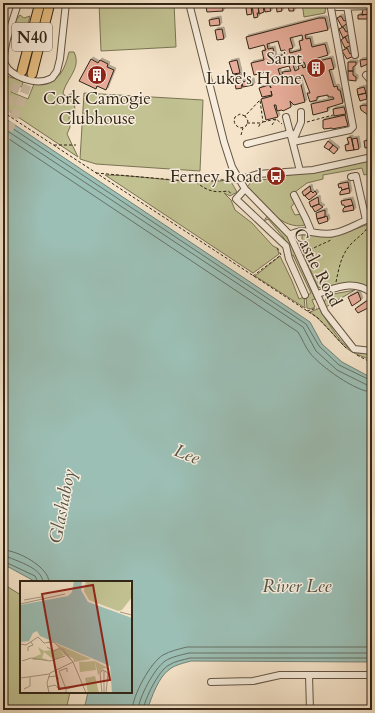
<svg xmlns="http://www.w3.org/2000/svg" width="375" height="713" font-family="Cardo,serif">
<defs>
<filter id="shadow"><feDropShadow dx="2" dy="-2" stdDeviation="0" flood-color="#0004"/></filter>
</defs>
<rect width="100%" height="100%" fill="#f5e4ca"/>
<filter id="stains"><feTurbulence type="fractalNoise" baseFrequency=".005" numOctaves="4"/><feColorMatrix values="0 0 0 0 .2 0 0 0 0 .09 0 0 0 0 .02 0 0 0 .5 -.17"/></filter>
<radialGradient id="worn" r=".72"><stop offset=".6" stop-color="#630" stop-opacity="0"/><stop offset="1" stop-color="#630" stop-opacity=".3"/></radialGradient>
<path fill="#c2c292" stroke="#7a7454" d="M 99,3 L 174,3 L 176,47 L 101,51 Z
M 302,3 L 326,3 L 325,13 L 304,17 Z
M 20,15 L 24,18 L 30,16 L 24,41 L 11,39 L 16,20 Z
M 69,52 L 74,52 C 82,68 66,79 63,93 L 65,96 L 71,94 L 74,94 L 75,113 L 69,117 L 70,127 L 67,134 L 78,157 L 3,107 L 3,75 L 23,81 L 22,87 L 13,85 L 11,92 L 28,99 L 34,84 C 57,85 64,73 69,52 Z
M 84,93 L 203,100 L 200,171 L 96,164 L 80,159 Z
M 372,160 L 372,173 L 364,175 L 362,168 L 323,175 L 323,179 L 307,183 L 291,195 L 295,202 L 291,207 L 295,215 L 302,214 L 305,225 C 282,231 262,203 247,187 L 252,181 L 278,178 L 278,176 L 309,173 Z
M 105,175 C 146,175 190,186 230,180 L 237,192 L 230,196 L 224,193 L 231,200 L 235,210 L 252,223 L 273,246 L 277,248 L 279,254 L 253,273 Z
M 267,216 L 290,239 L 315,299 L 312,300 L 315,307 L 311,309 L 307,308 L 306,296 L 311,293 L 293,255 L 290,257 L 282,240 L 284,240 L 284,238 L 268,219 L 264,221 Z
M 372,223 L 372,290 C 349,274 336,296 318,287 L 302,251 L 302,234 L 332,237 Z
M 280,256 L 292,281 L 299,299 L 304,297 L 305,308 L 255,276 Z
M 355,290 L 326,307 L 324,302 L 328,295 Z
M 320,308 C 326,320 342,348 356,352 C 361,354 367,353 372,353 L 372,360 C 364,357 353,354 345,347 C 333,335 324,322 310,312 Z
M 3,584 L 21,595 L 21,692 L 70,692 L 66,710 L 3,710 Z"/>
<path fill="#9cbfb5" stroke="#718175" d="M 3,117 L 310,322 L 322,344 L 342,362 L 372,378 L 372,662 L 191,661 C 184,663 175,665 170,669 C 158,677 152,697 147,710 L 84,710 L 88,692 L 131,692 L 131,582 L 36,582 L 3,564 Z"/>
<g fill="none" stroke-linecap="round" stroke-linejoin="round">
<path stroke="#667266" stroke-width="1" d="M 3,122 L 306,324 L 319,346 L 339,365 L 372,381
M 3,128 L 303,327 L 316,351 L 337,370 L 367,385 L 372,386
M 3,135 L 298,332 C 302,338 305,347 310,353 C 320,366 356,392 372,392
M 3,550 C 17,550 49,567 49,582
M 3,556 L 8,557 C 19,562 42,568 43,582
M 3,561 L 35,576 L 38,582
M 132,710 C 133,695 150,663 163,655 C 170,651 179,649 187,647 L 372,647
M 138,710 C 139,697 154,669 165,661 C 171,657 181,655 189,653 L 372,653
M 143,710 C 145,698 159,670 169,665 C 175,661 183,660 190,658 L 372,658"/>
</g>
<path fill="#e7ad9a" stroke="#312516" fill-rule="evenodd" filter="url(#shadow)" d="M 222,3 L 223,11 L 207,12 L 206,7 L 212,7 L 211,4 Z
M 276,3 L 281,4 L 282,11 L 277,12 Z
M 288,3 L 293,4 L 294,11 L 289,11 Z
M 256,4 L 258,5 L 259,13 L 257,13 L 258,17 L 254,18 L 252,5 Z
M 263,4 L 264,12 L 259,14 L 258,5 Z
M 264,4 L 269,4 L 271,11 L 265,12 Z
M 251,6 L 252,14 L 247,15 L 246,8 Z
M 363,9 L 371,9 L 371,14 L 362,15 Z
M 371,14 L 371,19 L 358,19 L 358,15 Z
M 341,16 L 344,21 L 346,20 L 348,23 L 342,27 L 337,18 Z
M 219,18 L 220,25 L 210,26 L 209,20 Z
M 319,18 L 325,18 L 328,30 L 305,35 L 306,39 L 310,38 L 312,47 L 325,44 L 328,55 L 315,59 L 317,66 L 313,68 L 320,66 L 319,61 L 331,58 L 334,69 L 329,70 L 334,87 L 337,86 L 338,90 L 340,90 L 343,103 L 327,108 L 328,111 L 313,115 L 311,104 L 334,99 L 333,97 L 328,97 L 328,95 L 317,97 L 317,100 L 310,102 L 307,93 L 310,93 L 303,75 L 299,76 L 305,102 L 294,105 L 290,101 L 291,107 L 283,111 L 282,110 L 277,111 L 276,105 L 274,105 L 278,117 L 266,120 L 261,99 L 272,96 L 271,91 L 272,95 L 262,97 L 259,88 L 269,85 L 271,88 L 266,72 L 254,75 L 251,63 L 264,60 L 262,51 L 266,50 L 264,45 L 249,49 L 246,37 ZM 302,35 L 303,40 L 299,41 L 301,50 L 290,53 L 289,49 L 293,48 L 290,38 ZM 278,41 L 281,51 L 285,50 L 286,54 L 275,57 L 273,48 L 268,49 L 267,44 ZM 304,62 L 306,67 L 303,68 L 302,65 L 298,66 L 299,69 L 295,71 L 293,65 ZM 289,66 L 291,71 L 282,72 L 283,74 L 280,75 L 278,69 Z
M 343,27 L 346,32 L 348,31 L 350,34 L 343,38 L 339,29 Z
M 222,29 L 224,39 L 217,40 L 215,30 Z
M 345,37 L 348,43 L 350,42 L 352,45 L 345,48 L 341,40 Z
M 347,48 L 350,54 L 352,53 L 354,56 L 347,59 L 342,51 Z
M 91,59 L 98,63 L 100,60 L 108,64 L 107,67 L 114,70 L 106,90 L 97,86 L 96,89 L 79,81 Z
M 370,59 L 370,63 L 361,67 L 360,60 Z
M 237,60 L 240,73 L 233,74 L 229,62 Z
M 348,62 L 356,62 L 356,65 L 353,67 L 353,71 L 348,71 Z
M 348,71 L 353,71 L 353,75 L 356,77 L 356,81 L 348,80 Z
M 240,74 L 242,88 L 236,89 L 235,84 L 234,85 L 233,75 Z
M 252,80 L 253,85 L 243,87 L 242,82 Z
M 364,87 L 366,93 L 358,95 L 357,89 Z
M 366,93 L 367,99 L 360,101 L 358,95 Z
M 368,104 L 372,110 L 368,115 L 361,110 L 360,106 L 365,105 L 367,106 Z
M 344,107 L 346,114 L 334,116 L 333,109 Z
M 345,115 L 348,126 L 332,129 L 332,128 L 324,129 L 323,128 L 323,120 Z
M 351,137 L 354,150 L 346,151 L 345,145 L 349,144 L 347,138 Z
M 357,138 L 359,149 L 354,150 L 352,139 Z
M 370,140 L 372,147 L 365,148 L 364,141 Z
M 328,141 L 333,145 L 329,150 L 324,147 Z
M 333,145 L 338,149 L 334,154 L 329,150 Z
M 348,182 L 349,188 L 342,190 L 341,187 L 339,188 L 338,184 Z
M 310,186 L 311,191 L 304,196 L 302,192 Z
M 349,188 L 350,193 L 340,195 L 340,192 L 342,190 Z
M 311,191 L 313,193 L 315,191 L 317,194 L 309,200 L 305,196 Z
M 318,197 L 319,204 L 311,207 L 309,202 Z
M 351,199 L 353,205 L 345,207 L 344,205 L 342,205 L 341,201 Z
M 319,204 L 323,207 L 315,212 L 312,207 Z
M 353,205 L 354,210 L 343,212 L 343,209 L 345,207 Z
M 325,210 L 325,217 L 317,219 L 316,213 Z
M 327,216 L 328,221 L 319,224 L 317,219 Z
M 358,292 L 361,300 L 352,306 L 348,297 Z
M 368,300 L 370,307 L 358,313 L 355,309 Z"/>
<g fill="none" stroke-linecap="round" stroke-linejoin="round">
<path stroke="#cebea6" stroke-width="9" stroke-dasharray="9 4.5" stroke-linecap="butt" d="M 3,117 L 22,71
M 3,143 L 32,74"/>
<g stroke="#625543" stroke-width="8">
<path id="minor" d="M 18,3 C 14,18 1,50 5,64 C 8,72 17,76 25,79 C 34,82 43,83 52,78 L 57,71 L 60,59 L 66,3
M 189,3 L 224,142 L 232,167 L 245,189 L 290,235 L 325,312 L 354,349 L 372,351
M 347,6 L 355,55
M 337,7 L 372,6
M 366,75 L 372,82
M 286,117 L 300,171
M 293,141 L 301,122 L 301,112
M 293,142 L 350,130 L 353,127 L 330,3
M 247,144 L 291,133
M 351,177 L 356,176 L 366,220
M 238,180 L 258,174 L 313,170 L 372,157
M 245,189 L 236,199 L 286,246 L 289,259 L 305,295
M 294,195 L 306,219 L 311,231
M 290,235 C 305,226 318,237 334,233 C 347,231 359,222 372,218
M 317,294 C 337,288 353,279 372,293
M 309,675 L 310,710
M 211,682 L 253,681 L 280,675 L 372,675"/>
</g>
<g stroke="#312516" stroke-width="11">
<path id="highway" d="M 22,71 L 40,3
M 32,74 L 50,3"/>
</g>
<path stroke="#312516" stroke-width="1" stroke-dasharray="3 2" stroke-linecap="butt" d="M 3,112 L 318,318 L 346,348
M 245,116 L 240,114 L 235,117 C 233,123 235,126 241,128 L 246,126 L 248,121 L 245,116 L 260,100 L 263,122 L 260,124 L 258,128
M 263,122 L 276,119 L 282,124
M 307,122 L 333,115
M 247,123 L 260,123
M 272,125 L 276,119
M 241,135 L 243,128
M 54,145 L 76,145
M 96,173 L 198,182 L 232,179
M 196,182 C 207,191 214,193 228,191 L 232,194
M 305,252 L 331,240
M 253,276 L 281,255 L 277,247
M 336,282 C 339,268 341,254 352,243 C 358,237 365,233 369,225
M 307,311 L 317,308
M 357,355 L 372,363"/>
<use href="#minor" stroke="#f8eddd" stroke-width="6"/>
<use href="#highway" stroke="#eac285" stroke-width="9"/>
</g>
<defs>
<g id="building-disc" transform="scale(1)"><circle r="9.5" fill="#8f2418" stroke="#f8eddd"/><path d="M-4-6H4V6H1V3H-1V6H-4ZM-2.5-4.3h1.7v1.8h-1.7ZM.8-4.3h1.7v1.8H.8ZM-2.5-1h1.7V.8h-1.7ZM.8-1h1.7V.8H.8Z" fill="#fff"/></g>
<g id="bus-disc" transform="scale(1)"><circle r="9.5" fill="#8f2418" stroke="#f8eddd"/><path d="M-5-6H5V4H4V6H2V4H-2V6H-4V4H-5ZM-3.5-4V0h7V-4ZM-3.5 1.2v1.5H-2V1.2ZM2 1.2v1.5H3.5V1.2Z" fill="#fff"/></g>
</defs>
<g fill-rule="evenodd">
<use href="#building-disc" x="316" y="68"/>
<use href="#building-disc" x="97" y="75"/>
<use href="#bus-disc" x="276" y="176"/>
</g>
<g text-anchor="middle" stroke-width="3" stroke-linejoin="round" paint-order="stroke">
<rect fill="#f8eddd" stroke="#6d6152" stroke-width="1" x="12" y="23" width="40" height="28" rx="3"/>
<g font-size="16" font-weight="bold" fill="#312516">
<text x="32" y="43">N40</text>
</g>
<g font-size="17" fill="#312516" stroke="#f8eddd" text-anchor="end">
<text x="302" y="64">Saint<tspan x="302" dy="20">Luke's Home</tspan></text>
<text x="97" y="104" text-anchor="middle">Cork Camogie<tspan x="97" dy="20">Clubhouse</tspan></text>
<text x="262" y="182">Ferney Road</text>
</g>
<g font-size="17" fill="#312516" stroke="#f8eddd">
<text transform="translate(318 267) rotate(63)" y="6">Castle Road</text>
</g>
<g font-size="18" font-style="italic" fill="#515346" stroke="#f8eddd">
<text transform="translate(187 454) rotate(21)" y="6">Lee</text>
<text transform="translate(62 506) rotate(-79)" y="6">Glashaboy</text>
<text x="297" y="592">River Lee</text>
</g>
</g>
<g transform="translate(20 581)">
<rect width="112" height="112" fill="#f5e4ca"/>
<path d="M 66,0 L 110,0 L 112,16 L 102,29 L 98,30 L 69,19 L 64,10 ZM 31,60 L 34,61 L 41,65 L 71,78 L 54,81 L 53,77 L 45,74 L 35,61 L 26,61 ZM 18,66 L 24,70 L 40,68 L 44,74 L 34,79 L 24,71 L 22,77 L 28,79 L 13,79 L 12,77 L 21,73 ZM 75,80 L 90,88 L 84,87 L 78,94 L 75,80 L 76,89 L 60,91 L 59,81 ZM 75,95 L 79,112 L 68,112 L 65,97 Z" fill="#c2c292"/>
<path d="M 54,0 L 62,0 L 61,9 L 68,21 L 112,37 L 112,112 L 92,112 L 90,85 L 20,55 L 17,50 L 13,52 L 9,60 L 0,61 L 0,24 L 48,15 L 52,11 Z" fill="#9cbfb5"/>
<path fill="none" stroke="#a79882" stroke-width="1" d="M 4,19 L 21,16M 0,23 L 45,13M 100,31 L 112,34M 18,56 L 24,62 L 34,61 L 53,81 L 66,112M 0,63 L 6,64 L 18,56M 27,66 L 34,70 L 40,67M 42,67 L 52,80M 8,70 L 8,66 L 13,64 L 11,61M 2,80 L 11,77 L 30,80 L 45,75M 28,96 L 36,95 L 39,98M 1,97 L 29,93M 27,106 L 35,104 L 38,107 L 44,107M 4,108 L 10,105 L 10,96M 46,108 L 39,90 L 47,87 L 47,91M 29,112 L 27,102 L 30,92 L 53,81M 46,112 L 46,108 L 58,105M 82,112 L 80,92 L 83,89 L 88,92 L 86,112M 84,112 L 84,90"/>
<path fill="#8f2418" fill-opacity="0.15" stroke="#8f2418" stroke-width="2" d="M 73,4 L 90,99 L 39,108 L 22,13 Z"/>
<rect width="112" height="112" fill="none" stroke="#312516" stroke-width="2"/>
</g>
<rect width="375" height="713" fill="none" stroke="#f5e4ca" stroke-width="16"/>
<rect x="4" y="4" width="367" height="705" fill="none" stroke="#312516" stroke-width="2"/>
<rect x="8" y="8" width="359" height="697" fill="none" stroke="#312516"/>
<rect width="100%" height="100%" filter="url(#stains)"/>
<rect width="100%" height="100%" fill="url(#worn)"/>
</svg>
